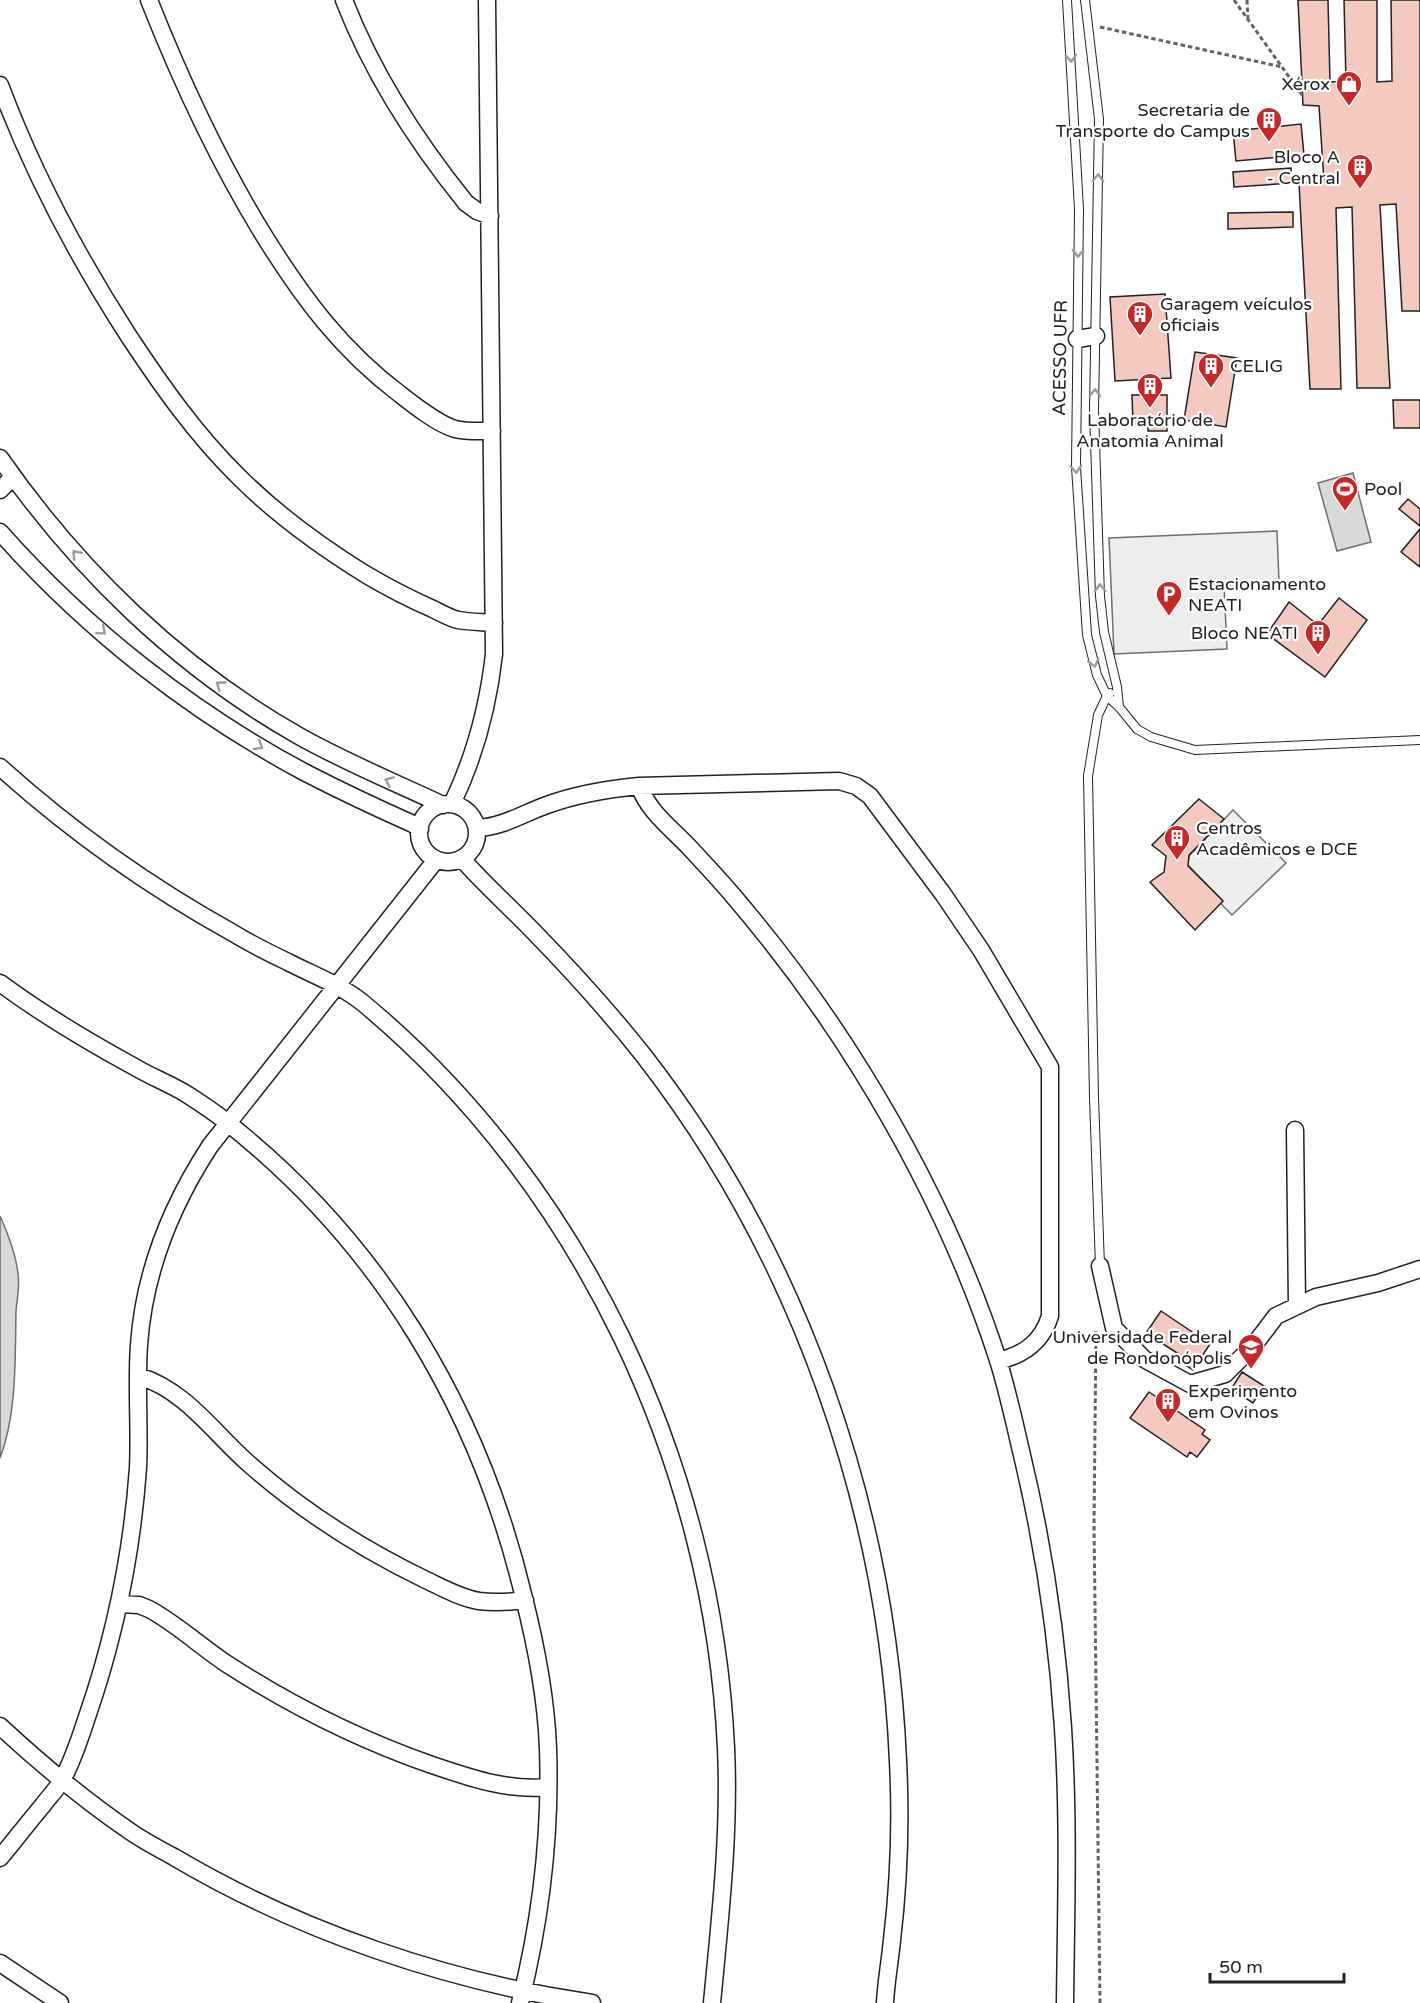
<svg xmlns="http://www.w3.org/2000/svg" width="1420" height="2003" font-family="'Varela Round',sans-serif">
<rect width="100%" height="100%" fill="#fff"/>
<path fill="#eee" stroke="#6f6f6f" stroke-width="1.5" d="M 1233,810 L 1286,863 L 1232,915 L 1220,903 L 1222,900 L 1188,865 L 1189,856 Z"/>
<path fill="#ededed" stroke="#6f6f6f" stroke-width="1.5" d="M 1277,531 L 1279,582 L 1224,585 L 1227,649 L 1114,654 L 1109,538 Z"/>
<path fill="#d9d9d9" stroke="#6f6f6f" stroke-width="1.5" d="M 1353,473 L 1371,542 L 1337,551 L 1318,483 Z
M 0,1216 C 8,1234 16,1254 18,1274 C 20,1286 17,1299 16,1311 C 15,1358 17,1414 0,1458 Z"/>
<path fill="#f3c9c0" stroke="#222" stroke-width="1.5" d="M 1298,0 L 1328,0 L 1330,82 L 1346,81 L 1344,0 L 1377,0 L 1377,82 L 1392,81 L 1391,0 L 1420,0 L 1420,311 L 1402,311 L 1396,204 L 1380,205 L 1390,388 L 1357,388 L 1352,207 L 1336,208 L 1341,389 L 1310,389 L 1299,183 L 1324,182 L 1319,106 L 1303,105 Z
M 1301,124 L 1304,155 L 1236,161 L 1233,131 Z
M 1291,168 L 1292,183 L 1234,187 L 1233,172 Z
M 1293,212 L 1293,227 L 1228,229 L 1228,213 Z
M 1165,294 L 1171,378 L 1115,381 L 1110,297 Z
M 1195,352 L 1237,358 L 1226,427 L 1184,420 Z
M 1132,395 L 1167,395 L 1167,431 L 1148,431 L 1148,424 L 1133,424 Z
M 1393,400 L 1420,400 L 1420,428 L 1394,428 Z
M 1408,499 L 1420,509 L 1420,526 L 1399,509 Z
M 1420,529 L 1420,567 L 1401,552 Z
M 1339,598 L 1367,620 L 1325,677 L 1267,634 L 1289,602 L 1318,625 Z
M 1199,799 L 1224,819 L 1189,855 L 1188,866 L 1223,901 L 1195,930 L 1150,882 L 1164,872 L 1166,856 L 1152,845 Z
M 1161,1311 L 1210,1344 L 1193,1370 L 1182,1363 L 1185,1358 L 1146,1333 Z
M 1242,1372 L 1264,1386 L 1253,1403 L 1231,1389 Z
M 1149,1392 L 1205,1430 L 1202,1434 L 1210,1440 L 1197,1457 L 1190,1452 L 1187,1457 L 1130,1418 Z"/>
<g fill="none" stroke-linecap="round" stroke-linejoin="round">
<g stroke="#222" stroke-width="10">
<path id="lane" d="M 1067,0 L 1079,209 L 1076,467 L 1087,635 L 1097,675 L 1107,696 L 1119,707 L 1137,729 L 1151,737 L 1195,750 L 1420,740
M 1085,0 L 1099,119 L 1094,410 L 1100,596 L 1104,632 L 1117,687 L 1119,707
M 1100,1266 L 1094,1098 L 1088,776 L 1098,715 L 1107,696 L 1110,693"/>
</g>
<g stroke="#222" stroke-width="19">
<path id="street" d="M 149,0 C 181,81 217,159 263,234 C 302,297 341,350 401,395 C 415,406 438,424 455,429 C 467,432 479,431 492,431
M 344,0 C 373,75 416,141 466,203 L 477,211 L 490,216
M 0,85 C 33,173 77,256 128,335 C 161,385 196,435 239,477 C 277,515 320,546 365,574 C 387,587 410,599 433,609 C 441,613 450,618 458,620 C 470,622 482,622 494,623
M 1077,339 L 1096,336
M 0,458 C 78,570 179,668 299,736 C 345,762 394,782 443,805
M 0,490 L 13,477
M 0,532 C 86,629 191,712 306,773 C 341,791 377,808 413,824 L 420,829
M 0,767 C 71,831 150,887 233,933 C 251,944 269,953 288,962 C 313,975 341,985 363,1003 C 582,1185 713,1465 726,1748 C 730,1834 720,1918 712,2003
M 639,786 C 649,812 671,828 689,847 C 703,862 717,877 730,892 C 778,948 822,1007 861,1070 C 917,1160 965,1258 998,1360 C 1007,1389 1014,1420 1021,1451 C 1043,1542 1057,1635 1063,1728 C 1069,1820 1066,1912 1065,2003
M 452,804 C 475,756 488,708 494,654 L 487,0
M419 833a29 29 0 1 1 58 0a29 29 0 1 1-58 0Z
M 477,828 C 503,827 524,813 547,805 C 577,794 608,789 639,786 L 839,781 L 856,786 L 870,796 L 943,894 L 981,950 L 1050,1067 L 1050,1316 C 1042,1342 1024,1355 998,1361
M 462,859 C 485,885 510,907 534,932 C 573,972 610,1013 644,1056 C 800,1257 887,1508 898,1761 C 901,1820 899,1881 892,1940 C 890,1961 886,1982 885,2003
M 0,983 C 42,1014 87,1041 133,1066 C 151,1077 171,1084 188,1095 C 202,1104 217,1114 229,1124 C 380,1244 478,1407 523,1594 C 536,1645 546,1695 548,1748 C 551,1834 541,1919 520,2003
M 1295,1130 L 1297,1306
M 1100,1266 L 1114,1328 L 1144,1359 L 1190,1384 L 1225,1374 L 1254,1345 L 1276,1316 L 1316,1297 L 1378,1283 L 1420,1269
M 139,1376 C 186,1391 212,1431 248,1463 C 301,1510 360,1548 424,1579 C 441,1587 460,1598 479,1601 C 494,1603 510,1602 525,1600
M 119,1604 L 139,1605 L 149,1609 C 177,1624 201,1647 227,1664 C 292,1706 360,1740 432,1765 C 471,1778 507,1791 548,1787
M 0,1726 C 41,1764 84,1800 131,1832 C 144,1841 159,1849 174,1857 C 299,1931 448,1982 592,2003
M 0,1858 C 14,1841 28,1823 43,1805 C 49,1797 57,1789 62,1780 C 73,1761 80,1738 87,1717 C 115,1636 132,1553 138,1468 C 140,1427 136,1386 139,1345 C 144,1272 171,1206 210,1146 L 436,860
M 0,1963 L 60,2003"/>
</g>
<path stroke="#646464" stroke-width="3" stroke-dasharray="4.5 3" stroke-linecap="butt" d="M 1234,0 L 1302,95
M 1247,0 L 1248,19
M 1100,27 L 1282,67
M 1096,1331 L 1094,1525 L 1100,2003"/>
<use href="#lane" stroke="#fff" stroke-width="8"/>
<use href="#street" stroke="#fff" stroke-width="16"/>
</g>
<defs><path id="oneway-chevron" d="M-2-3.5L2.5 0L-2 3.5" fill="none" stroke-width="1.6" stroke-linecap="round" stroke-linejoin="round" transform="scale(1.5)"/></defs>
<g stroke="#9c9c9c">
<use href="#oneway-chevron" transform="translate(1071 58) rotate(87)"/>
<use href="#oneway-chevron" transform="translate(1098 178) rotate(-89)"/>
<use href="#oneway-chevron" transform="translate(1078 253) rotate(91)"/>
<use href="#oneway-chevron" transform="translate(1095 393) rotate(-89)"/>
<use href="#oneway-chevron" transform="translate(1076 469) rotate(87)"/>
<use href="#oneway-chevron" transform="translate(76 554) rotate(-132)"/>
<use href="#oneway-chevron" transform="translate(1100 588) rotate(-92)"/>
<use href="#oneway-chevron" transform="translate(102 631) rotate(40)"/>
<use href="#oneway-chevron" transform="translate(1094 663) rotate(76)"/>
<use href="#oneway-chevron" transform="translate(220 685) rotate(-144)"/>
<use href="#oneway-chevron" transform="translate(259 746) rotate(31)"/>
<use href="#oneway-chevron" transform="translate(389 781) rotate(-157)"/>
</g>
<defs>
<g id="shop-pin" transform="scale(1.35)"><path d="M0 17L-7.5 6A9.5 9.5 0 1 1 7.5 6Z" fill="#c62828" stroke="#fff"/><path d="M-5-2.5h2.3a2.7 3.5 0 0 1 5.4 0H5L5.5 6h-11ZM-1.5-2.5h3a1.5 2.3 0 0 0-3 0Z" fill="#fff"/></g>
<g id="building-pin" transform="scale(1.35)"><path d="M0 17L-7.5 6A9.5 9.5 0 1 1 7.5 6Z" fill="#c62828" stroke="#fff"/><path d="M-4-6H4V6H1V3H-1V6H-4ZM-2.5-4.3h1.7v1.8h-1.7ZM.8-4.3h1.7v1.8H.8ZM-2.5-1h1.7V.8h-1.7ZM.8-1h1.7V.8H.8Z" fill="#fff"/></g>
<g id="stadium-pin" transform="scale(1.35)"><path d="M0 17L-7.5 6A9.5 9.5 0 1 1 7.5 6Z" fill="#c62828" stroke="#fff"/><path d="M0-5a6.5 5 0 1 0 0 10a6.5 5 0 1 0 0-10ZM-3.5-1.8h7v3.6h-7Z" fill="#fff"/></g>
<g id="parking-pin" transform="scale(1.35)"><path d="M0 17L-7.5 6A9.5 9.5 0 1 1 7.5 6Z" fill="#c62828" stroke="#fff"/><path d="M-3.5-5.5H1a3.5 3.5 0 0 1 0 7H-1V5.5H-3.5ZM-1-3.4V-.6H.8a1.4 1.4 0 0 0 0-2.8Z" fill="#fff"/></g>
<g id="university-pin" transform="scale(1.35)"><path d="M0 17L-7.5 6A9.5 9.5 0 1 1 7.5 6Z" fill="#c62828" stroke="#fff"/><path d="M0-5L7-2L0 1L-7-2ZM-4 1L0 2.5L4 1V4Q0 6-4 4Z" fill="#fff"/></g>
</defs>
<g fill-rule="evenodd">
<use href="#shop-pin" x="1349" y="84"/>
<use href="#building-pin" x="1269" y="120"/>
<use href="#building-pin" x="1360" y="167"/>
<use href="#building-pin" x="1140" y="314"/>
<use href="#building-pin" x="1211" y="366"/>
<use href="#building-pin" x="1150" y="386"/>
<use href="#stadium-pin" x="1345" y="489"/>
<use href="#parking-pin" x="1169" y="594"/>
<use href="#building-pin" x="1318" y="633"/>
<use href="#building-pin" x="1177" y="838"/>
<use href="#university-pin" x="1251" y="1347"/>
<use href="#building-pin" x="1168" y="1401"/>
</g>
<g text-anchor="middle" stroke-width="4.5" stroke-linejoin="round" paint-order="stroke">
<g font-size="18" fill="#222" stroke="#fff" text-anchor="start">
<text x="1330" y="90" text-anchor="end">Xérox</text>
<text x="1250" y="116" text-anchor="end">Secretaria de<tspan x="1250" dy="21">Transporte do Campus</tspan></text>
<text x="1340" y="163" text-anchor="end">Bloco A<tspan x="1340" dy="21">- Central</tspan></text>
<text x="1160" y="310">Garagem veículos<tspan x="1160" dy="21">oficiais</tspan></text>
<text x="1230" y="372">CELIG</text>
<text x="1150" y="426" text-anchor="middle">Laboratório de<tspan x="1150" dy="21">Anatomia Animal</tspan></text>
<text x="1364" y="495">Pool</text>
<text x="1188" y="590">Estacionamento<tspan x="1188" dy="21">NEATI</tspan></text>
<text x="1298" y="639" text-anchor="end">Bloco NEATI</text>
<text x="1196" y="834">Centros<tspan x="1196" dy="21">Acadêmicos e DCE</tspan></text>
<text x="1232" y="1343" text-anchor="end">Universidade Federal<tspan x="1232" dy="21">de Rondonópolis</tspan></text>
<text x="1188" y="1397">Experimento<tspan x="1188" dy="21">em Ovinos</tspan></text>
</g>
<g font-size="18" fill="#222" stroke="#fff">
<text transform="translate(1060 358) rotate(-89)" y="6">ACESSO UFR</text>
</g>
</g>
<path d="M1210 1973v9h134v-9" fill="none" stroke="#222222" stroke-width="3"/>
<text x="1219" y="1973" font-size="18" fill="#222222" stroke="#ffffff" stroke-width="4.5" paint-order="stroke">50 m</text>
</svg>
